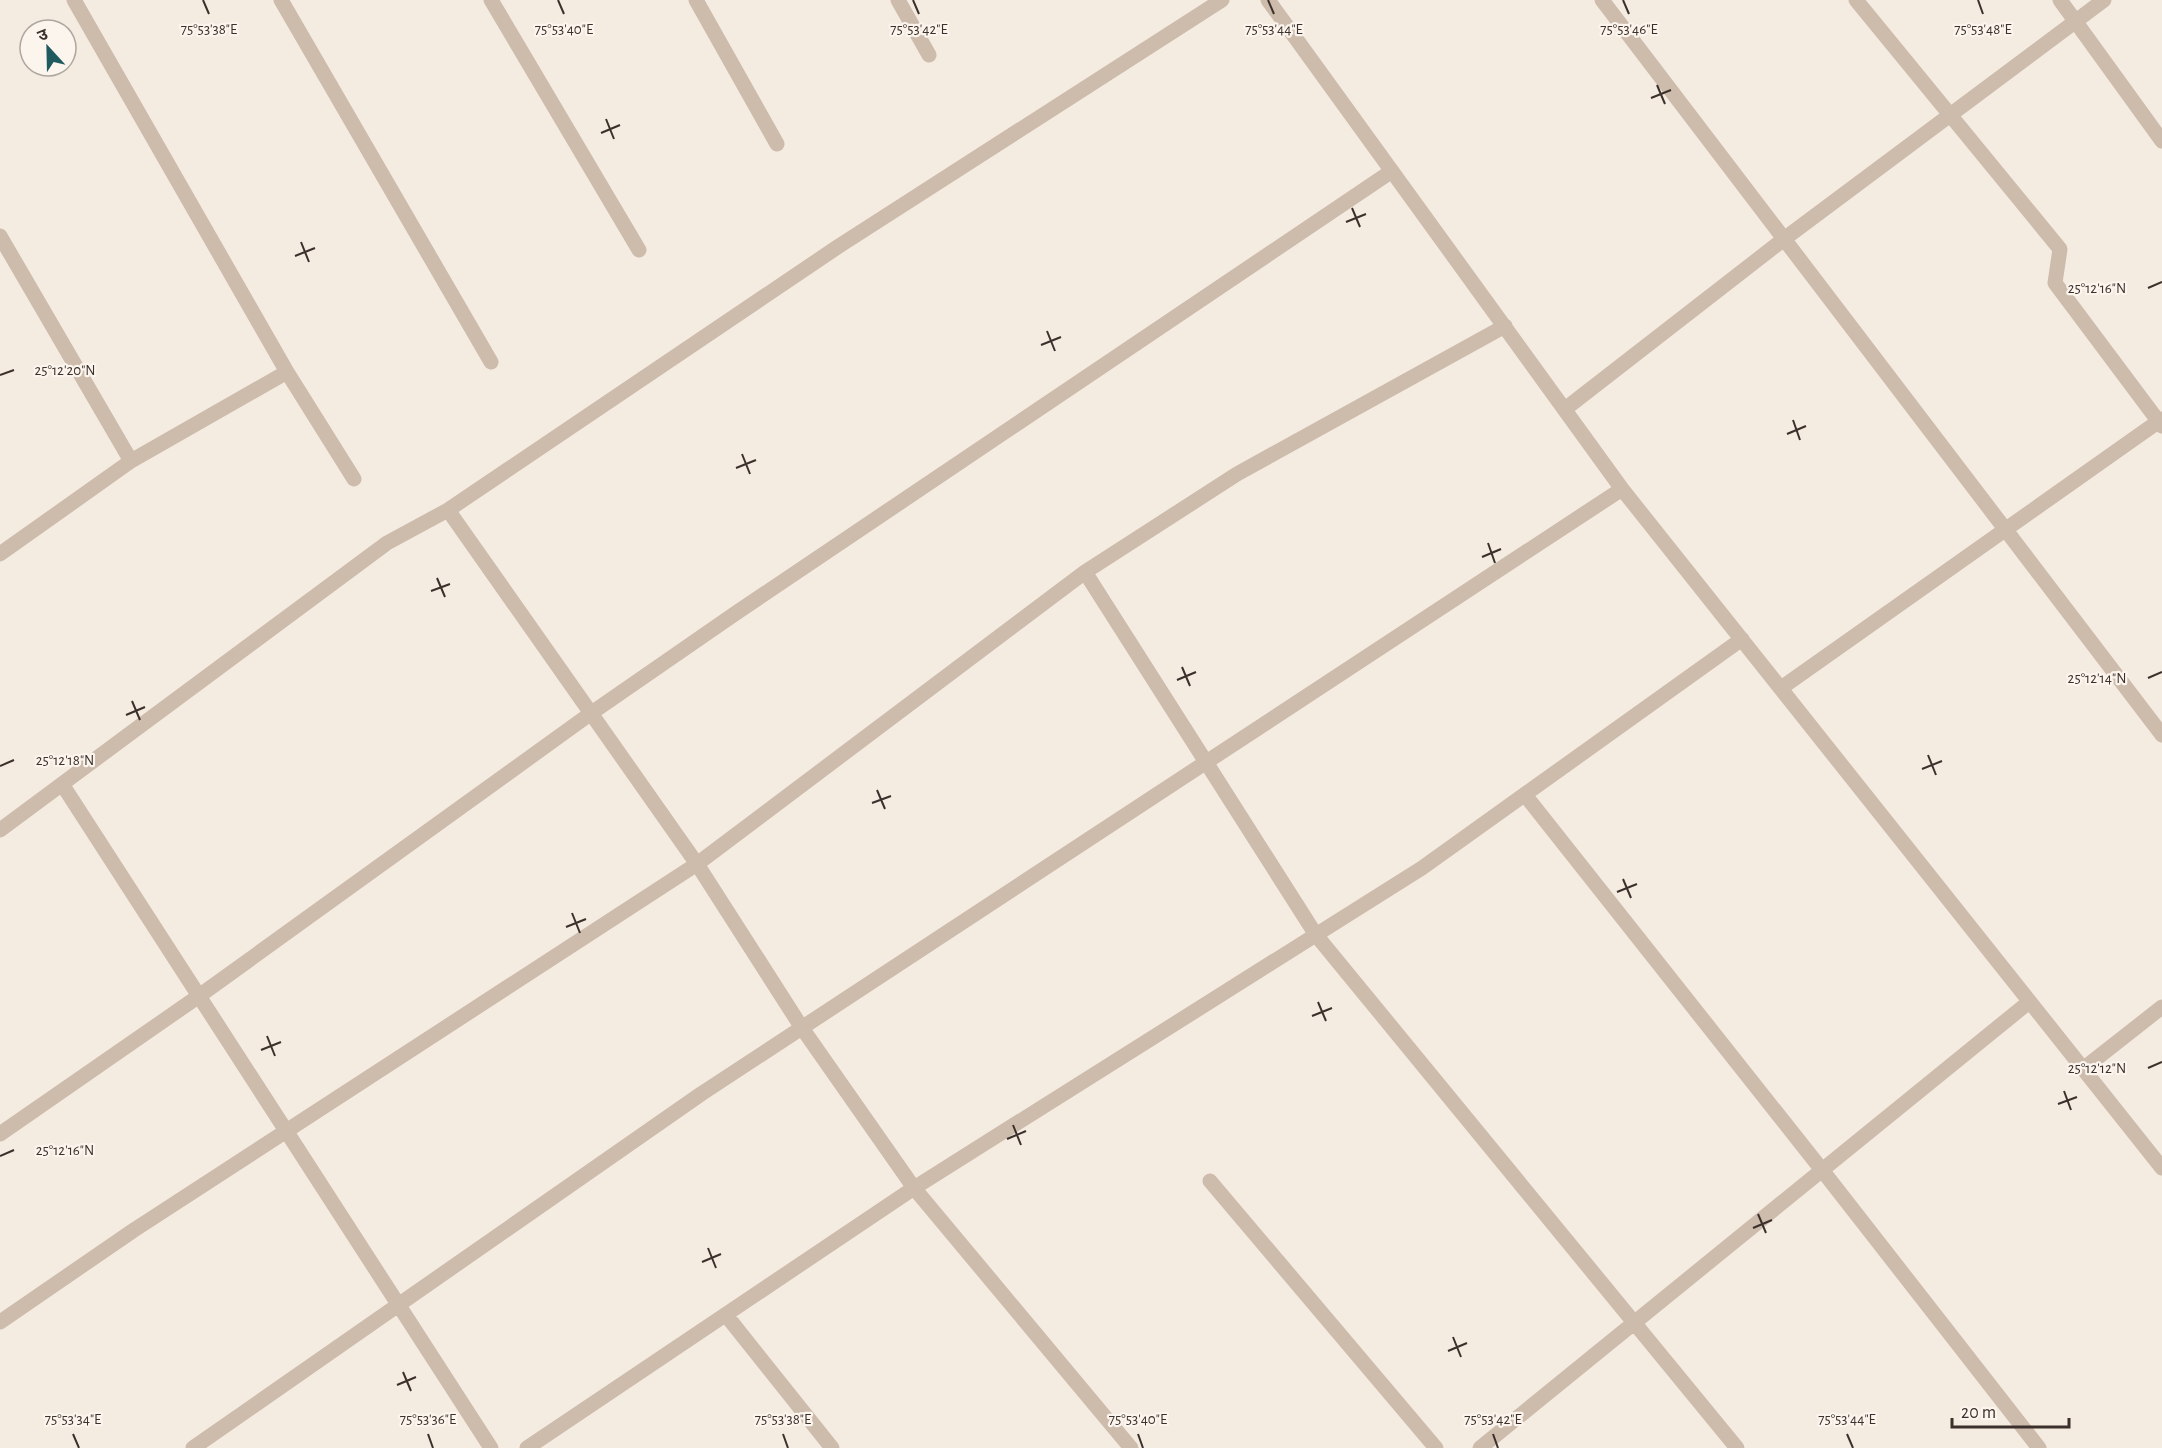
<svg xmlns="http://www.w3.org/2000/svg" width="2162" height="1448" font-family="'Alegreya Sans','Noto Sans Devanagari',sans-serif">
<rect width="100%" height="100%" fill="#f4ebe1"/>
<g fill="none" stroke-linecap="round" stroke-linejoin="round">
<path stroke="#cdbbac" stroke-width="15" d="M 74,0 L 287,372 L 354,479
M 281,0 L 491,362
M 491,0 L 639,250
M 696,0 L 777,144
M 898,0 L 929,55
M 1268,0 L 1622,489 L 2162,1168
M 1602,0 L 2162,735
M 1856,0 L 2060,249 L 2055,283 L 2162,426
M 2060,0 L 2162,141
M 0,236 L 131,461
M 1565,409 L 1784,239 L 2104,0
M 448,510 L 697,864 L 802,1028 L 914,1188 L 1131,1448
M 0,554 L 131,461 L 287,372
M 1085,572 L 1316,935 L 1737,1448
M 1781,688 L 2162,419
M 62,784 L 491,1448
M 1525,795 L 1822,1170 L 2039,1448
M 0,830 L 387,543 L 448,510 L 839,246 L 1222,0
M 2083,1069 L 2162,1007
M 0,1134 L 199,996 L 590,714 L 736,613 L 1392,171
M 1210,1181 L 1436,1448
M 726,1315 L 832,1448
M 0,1322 L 134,1230 L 697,864 L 1085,572 L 1237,474 L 1505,326
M 193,1448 L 701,1094 L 1622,489
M 527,1448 L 914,1188 L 1422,868 L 1742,639
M 1480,1448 L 2029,1002"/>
</g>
<path fill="none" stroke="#3b302b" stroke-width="2" d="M 203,0 L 209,14M 558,0 L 564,14M 913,0 L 919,14M 1268,0 L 1274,14M 1623,0 L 1629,14M 1978,0 L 1983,14M 1657,85 L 1665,104M 1651,98 L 1671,90M 606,119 L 614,139M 601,133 L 620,125M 1352,208 L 1360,227M 1346,222 L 1366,214M 301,242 L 309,262M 295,256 L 315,248M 2148,288 L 2162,282M 1047,331 L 1055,351M 1041,345 L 1061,337M 0,375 L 14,370M 1793,420 L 1800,440M 1787,434 L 1806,426M 742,454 L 750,474M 736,468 L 756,460M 1488,543 L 1495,563M 1482,557 L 1501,549M 437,578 L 445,597M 431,591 L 450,584M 1182,667 L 1190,686M 2148,678 L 2162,672M 1177,680 L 1196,672M 132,701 L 140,720M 126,715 L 145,707M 1928,755 L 1936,775M 0,766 L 14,760M 1922,769 L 1942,761M 877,790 L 885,809M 872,803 L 891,796M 1623,879 L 1631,898M 1617,892 L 1637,884M 572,913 L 580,933M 566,927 L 586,919M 1318,1002 L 1326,1021M 1312,1016 L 1332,1008M 267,1036 L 275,1056M 261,1050 L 281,1042M 2148,1068 L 2162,1062M 2064,1091 L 2071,1110M 2058,1104 L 2077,1097M 1013,1125 L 1021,1145M 1007,1139 L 1026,1131M 0,1156 L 14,1150M 1758,1214 L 1766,1233M 1753,1228 L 1772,1220M 708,1248 L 716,1268M 702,1262 L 721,1254M 1453,1337 L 1461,1357M 1448,1351 L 1467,1343M 403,1372 L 411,1391M 397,1385 L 416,1377M 73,1434 L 79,1448M 428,1434 L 433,1448M 783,1434 L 788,1448M 1138,1434 L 1143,1448M 1493,1434 L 1498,1448M 1847,1434 L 1853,1448"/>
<g font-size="15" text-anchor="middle" fill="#3b302b" stroke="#fbf5ee" stroke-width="4.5" stroke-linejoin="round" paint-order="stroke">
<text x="209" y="34">75°53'38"E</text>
<text x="564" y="34">75°53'40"E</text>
<text x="919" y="34">75°53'42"E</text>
<text x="1274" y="34">75°53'44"E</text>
<text x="1629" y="34">75°53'46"E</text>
<text x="1983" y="34">75°53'48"E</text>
<text x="2097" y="293">25°12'16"N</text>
<text x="65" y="375">25°12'20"N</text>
<text x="2097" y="683">25°12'14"N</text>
<text x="65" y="765">25°12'18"N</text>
<text x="2097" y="1073">25°12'12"N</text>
<text x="65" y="1155">25°12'16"N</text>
<text x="73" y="1424">75°53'34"E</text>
<text x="428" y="1424">75°53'36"E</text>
<text x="783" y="1424">75°53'38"E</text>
<text x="1138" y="1424">75°53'40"E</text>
<text x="1493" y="1424">75°53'42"E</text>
<text x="1847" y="1424">75°53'44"E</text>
</g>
<g transform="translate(48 48) rotate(338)"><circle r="28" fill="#fbf5ee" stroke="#aea6a0" stroke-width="1.5"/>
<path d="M0-4.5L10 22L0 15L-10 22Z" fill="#1f5a5e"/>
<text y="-9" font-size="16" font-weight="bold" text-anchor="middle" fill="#3b302b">उ</text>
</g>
<path d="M1952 1418v9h117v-9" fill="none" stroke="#3b302b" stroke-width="3"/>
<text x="1961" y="1418" font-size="18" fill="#3b302b" stroke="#fbf5ee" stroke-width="4.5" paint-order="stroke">20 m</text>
</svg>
